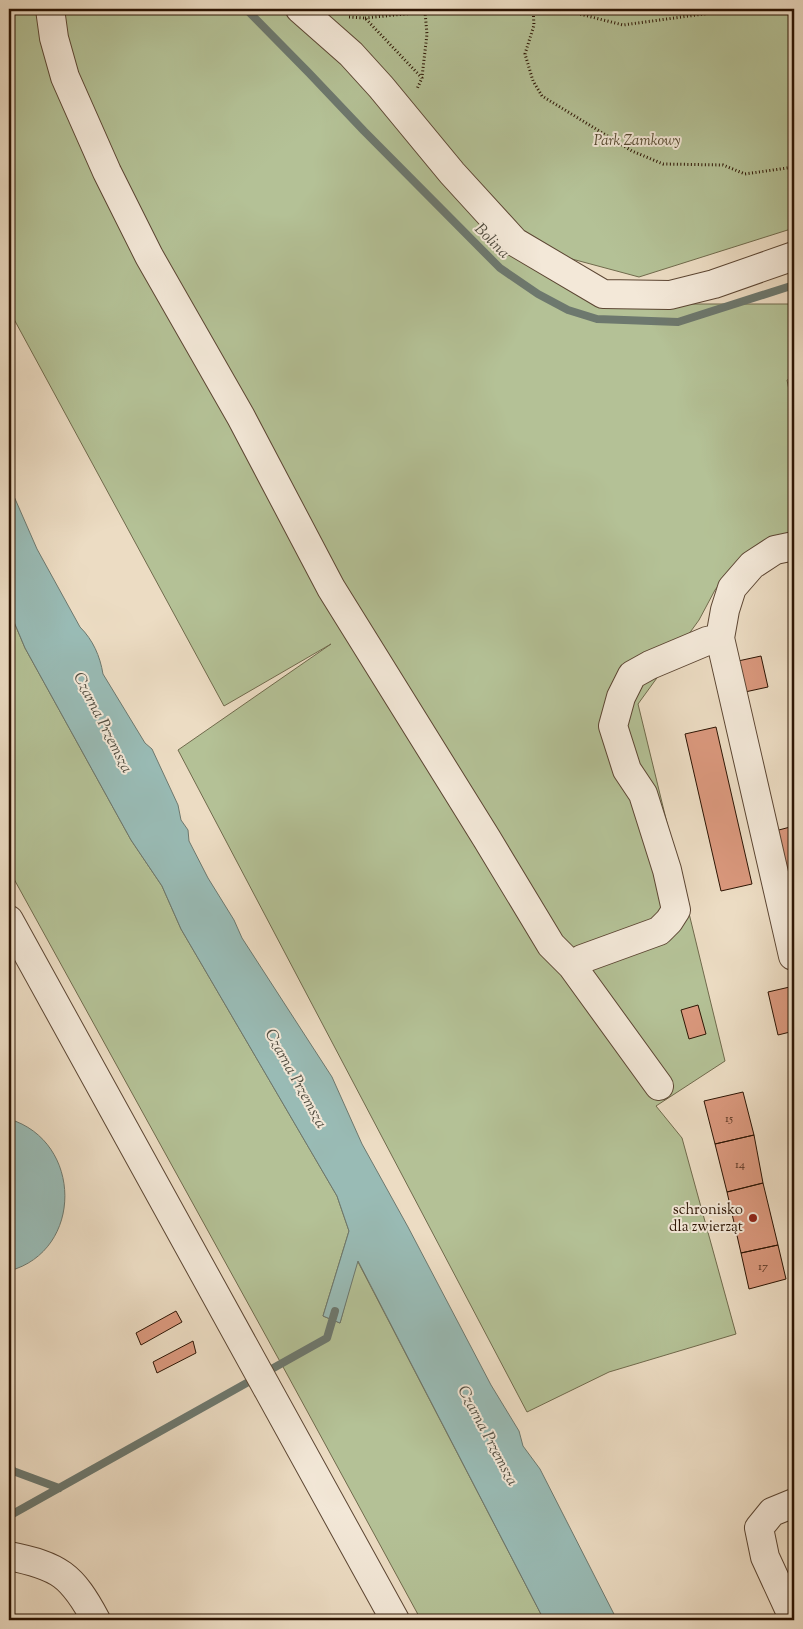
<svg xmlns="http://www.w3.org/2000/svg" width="803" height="1629" font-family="'Sorts Mill Goudy',serif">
<rect width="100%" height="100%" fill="#ecdcc3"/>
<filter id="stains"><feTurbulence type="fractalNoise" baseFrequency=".004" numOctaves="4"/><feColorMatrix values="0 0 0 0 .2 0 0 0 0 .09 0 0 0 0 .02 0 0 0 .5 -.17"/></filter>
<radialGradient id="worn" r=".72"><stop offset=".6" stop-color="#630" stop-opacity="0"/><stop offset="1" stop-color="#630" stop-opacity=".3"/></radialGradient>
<path fill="#b4c196" stroke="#706a4c" d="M 9,9 L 794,9 L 794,228 L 639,277 L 557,255 L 610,304 L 794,304 L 794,377 L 787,380 L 794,415 L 794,534 L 737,561 L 715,590 L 699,620 L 638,704 L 725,1061 L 656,1106 L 682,1138 L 736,1334 L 609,1372 L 527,1412 L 178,750 L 331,644 L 224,706 L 9,310 Z
M 9,610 L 25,648 L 131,840 L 162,886 L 181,929 L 337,1196 L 349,1231 L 323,1316 L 340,1323 L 357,1260 L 544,1620 L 421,1620 L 288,1376 L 9,870 Z"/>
<path fill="#99bbb5" stroke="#6d786e" d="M 9,485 L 37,549 L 80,627 C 93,640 100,656 103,674 L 145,743 L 152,749 L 178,805 L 181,820 L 188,830 L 189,841 L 208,878 L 234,920 L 242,938 L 332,1077 L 362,1144 L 408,1227 L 491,1385 L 519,1431 L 523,1446 L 540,1469 L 617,1620 L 544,1620 L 358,1261 L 340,1323 L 323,1316 L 349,1231 L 337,1196 L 181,929 L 162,886 L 131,840 L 25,648 L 9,610 Z
M 9,1119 C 83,1141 84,1251 9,1271 Z"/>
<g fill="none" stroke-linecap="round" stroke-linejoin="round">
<path stroke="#6d786e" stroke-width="8" d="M 246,9 L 309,73 L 364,131 L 500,268 L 538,294 L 568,310 L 597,319 L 678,322 L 794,285
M 9,1464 L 13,1471 L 59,1488
M 9,1516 L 327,1338 L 335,1311"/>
</g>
<path fill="#da987d" stroke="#2c1403" d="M 761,656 L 768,687 L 745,692 L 738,661 Z
M 716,727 L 752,884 L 721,891 L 685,734 Z
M 794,826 L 794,913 L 775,831 Z
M 794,986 L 794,1031 L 778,1035 L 768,992 Z
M 698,1005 L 706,1034 L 689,1039 L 681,1010 Z
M 743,1092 L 754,1135 L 715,1144 L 704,1101 Z
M 754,1135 L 763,1183 L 727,1192 L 715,1144 Z
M 763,1183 L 778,1245 L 741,1253 L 727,1192 Z
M 778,1245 L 786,1279 L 749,1289 L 741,1253 Z
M 176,1311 L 182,1322 L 141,1345 L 136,1333 Z
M 193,1341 L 196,1353 L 157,1373 L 153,1362 Z"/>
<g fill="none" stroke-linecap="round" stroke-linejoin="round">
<g stroke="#5c4633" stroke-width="30">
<path id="minor" d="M 50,9 L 54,38 L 65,77 L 107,172 L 149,256 L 241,417 L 331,588 L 487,839 L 551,945 L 572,966 L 659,1086
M 300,9 L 351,54 L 381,87 L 452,173 L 515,242 L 603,294 L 670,295 L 714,284 L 794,256
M 9,920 L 395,1620
M 793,956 L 720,638 L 725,610 L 732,588 L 752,565 L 775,550 L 794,546
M 572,966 L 582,959 L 659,931 L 669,921 L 676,910 L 667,870 L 643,794 L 627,770 L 613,726 L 621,697 L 632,675 L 650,665 L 707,641 L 720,638
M 794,1503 L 772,1512 L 759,1528 L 765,1557 L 794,1620
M 9,1556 C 59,1566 72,1575 96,1620"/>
</g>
<path stroke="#2c1403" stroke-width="3" stroke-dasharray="1 2.5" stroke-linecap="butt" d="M 425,9 L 425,12 L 459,9
M 533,9 L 534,25 L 525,54 L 533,81 L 542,96 L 632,151 L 663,164 L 723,165 L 745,174 L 794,167
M 560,9 L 623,25 L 740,9
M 349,17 L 365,18 L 422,78 L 417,89
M 365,18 L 425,12 L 427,34 L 422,77"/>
<use href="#minor" stroke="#f3e8d8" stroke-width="28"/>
</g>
<circle fill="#8f2418" stroke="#f3e8d8" stroke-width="2" cx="753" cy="1218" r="5"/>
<g text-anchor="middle" stroke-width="4" stroke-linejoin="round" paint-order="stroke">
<g font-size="12" fill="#583522">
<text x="729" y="1122">15</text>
<text x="740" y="1168">14</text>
<text x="763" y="1270">17</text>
</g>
<g font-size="15" font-style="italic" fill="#55482f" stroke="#f3e8d8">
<text x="637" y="145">Park Zamkowy</text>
</g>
<g font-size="15" fill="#2c1403" stroke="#f3e8d8" text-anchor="end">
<text x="743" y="1214">schronisko<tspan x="743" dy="17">dla zwierząt</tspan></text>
</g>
<g font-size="16" font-style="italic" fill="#524e41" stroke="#f3e8d8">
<text transform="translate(493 240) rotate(45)" y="6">Bolina</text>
<text transform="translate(104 722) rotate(63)" y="6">Czarna Przemsza</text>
<text transform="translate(297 1078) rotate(61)" y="6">Czarna Przemsza</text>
<text transform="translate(489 1435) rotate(62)" y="6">Czarna Przemsza</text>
</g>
</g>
<rect width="803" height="1629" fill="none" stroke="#ecdcc3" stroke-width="30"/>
<rect x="10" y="10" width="783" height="1609" fill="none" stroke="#2c1403" stroke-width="2.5"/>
<rect x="15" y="15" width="773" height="1599" fill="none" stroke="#2c1403"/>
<rect width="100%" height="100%" filter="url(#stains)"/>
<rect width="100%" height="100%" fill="url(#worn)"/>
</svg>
